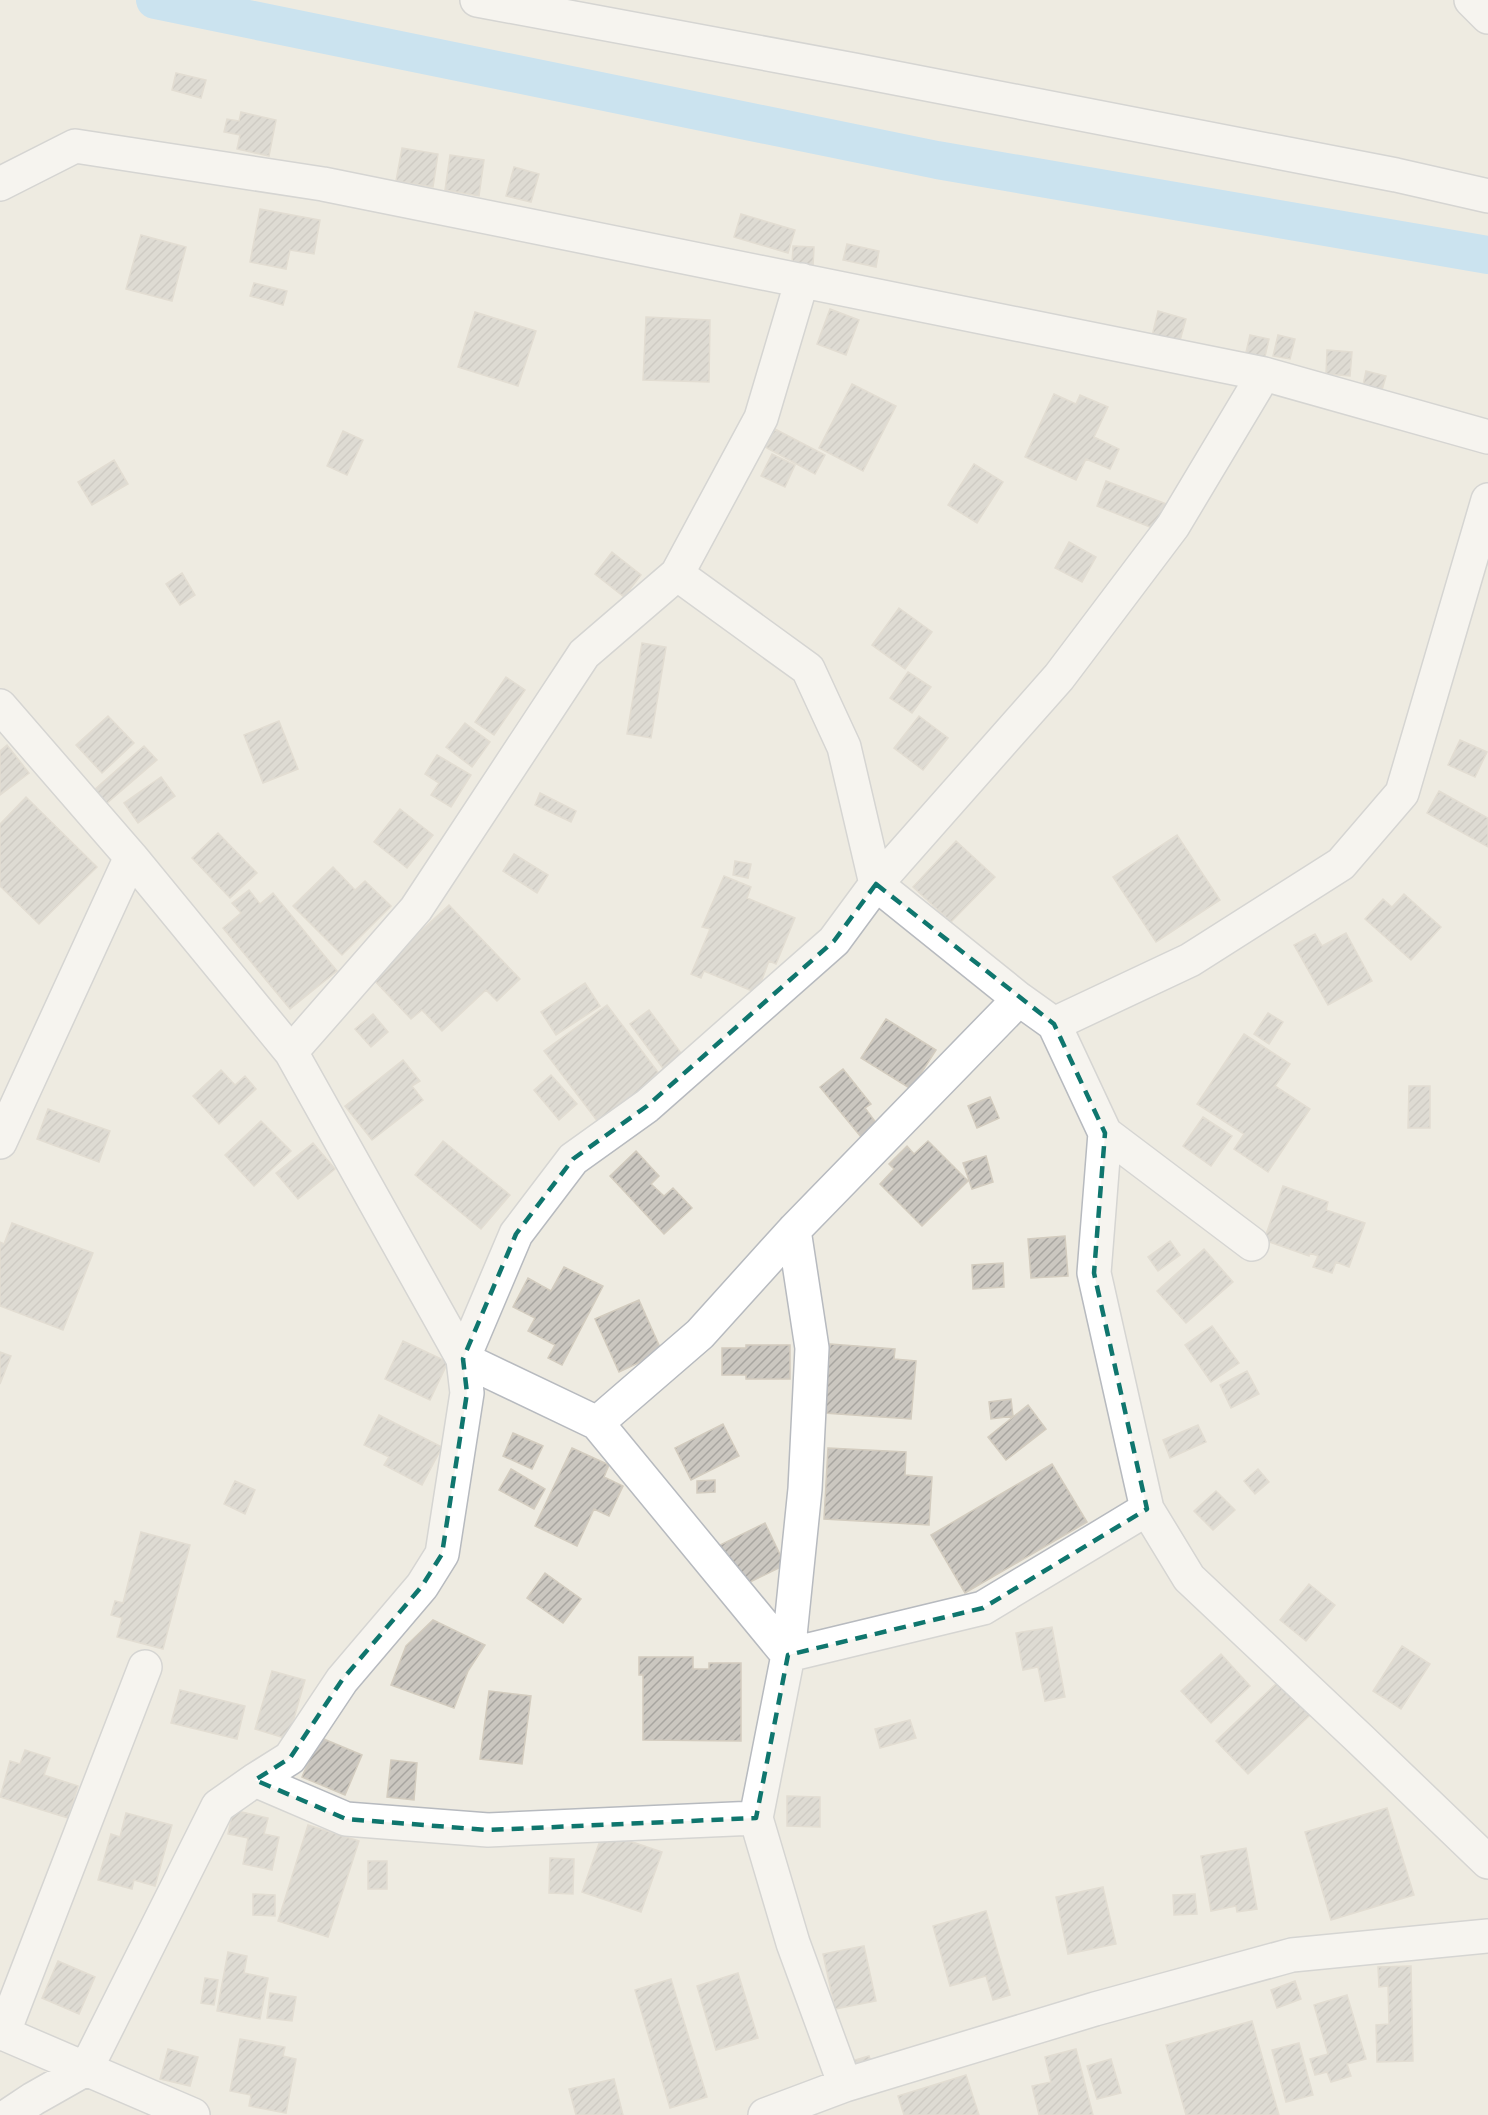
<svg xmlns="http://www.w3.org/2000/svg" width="1488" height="2115" font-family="'Exo 2',sans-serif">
<defs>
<pattern id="building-hatch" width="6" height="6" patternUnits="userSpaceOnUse" patternTransform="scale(1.5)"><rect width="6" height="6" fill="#cbc7c0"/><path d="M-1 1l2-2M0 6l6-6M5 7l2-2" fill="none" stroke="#a8a5a0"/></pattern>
</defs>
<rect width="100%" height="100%" fill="#eeebe1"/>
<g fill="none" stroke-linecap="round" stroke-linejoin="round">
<path stroke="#a0d9ff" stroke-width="38" d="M 155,0 L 937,160 L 1488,255"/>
</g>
<path fill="url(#building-hatch)" stroke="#d3ccbf" stroke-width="1.5" d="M 176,73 L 206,80 L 201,98 L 172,90 Z
M 241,112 L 276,120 L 269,156 L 237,149 L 240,135 L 224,132 L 227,119 L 239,121 Z
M 402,148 L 438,154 L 433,187 L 396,181 Z
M 450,155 L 484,160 L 479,196 L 445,190 Z
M 514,167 L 539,174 L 531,202 L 506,196 Z
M 260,209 L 320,220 L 314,254 L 290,250 L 286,269 L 250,262 Z
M 741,214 L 795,230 L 788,253 L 734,237 Z
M 141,235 L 186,247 L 172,301 L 126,289 Z
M 847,244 L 879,251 L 876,267 L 843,260 Z
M 793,246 L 814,247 L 813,267 L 792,265 Z
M 254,283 L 287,291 L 283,305 L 250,296 Z
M 830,309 L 859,320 L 846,355 L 817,344 Z
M 1158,311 L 1186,319 L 1179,344 L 1152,336 Z
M 475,312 L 536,331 L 518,386 L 458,367 Z
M 646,317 L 710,320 L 709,382 L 643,380 Z
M 1250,335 L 1269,339 L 1263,365 L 1244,361 Z
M 1278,335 L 1295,339 L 1290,359 L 1273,356 Z
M 1327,350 L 1352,352 L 1350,376 L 1326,374 Z
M 1366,371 L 1386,376 L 1382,390 L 1363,385 Z
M 852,384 L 896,406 L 863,471 L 819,448 Z
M 1054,394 L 1076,404 L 1080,395 L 1108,407 L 1094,437 L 1119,449 L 1110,469 L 1086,459 L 1076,480 L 1025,457 Z
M 775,429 L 825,455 L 815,474 L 765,447 Z
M 343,431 L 363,440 L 347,475 L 327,466 Z
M 772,454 L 795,465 L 785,487 L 761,476 Z
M 114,460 L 128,484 L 92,505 L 78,482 Z
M 974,464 L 1003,482 L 977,523 L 948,505 Z
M 1106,481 L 1169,505 L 1160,531 L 1097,506 Z
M 1069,542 L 1096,557 L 1082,582 L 1055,568 Z
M 612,552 L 641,575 L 624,597 L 595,574 Z
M 182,573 L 195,595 L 180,605 L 166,584 Z
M 899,608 L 932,632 L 905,669 L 872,645 Z
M 642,643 L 666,647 L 651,738 L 627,734 Z
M 908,672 L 931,687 L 912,713 L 890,698 Z
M 506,677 L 525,690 L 494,735 L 475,722 Z
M 108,716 L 134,743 L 102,773 L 76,745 Z
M 919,716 L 948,738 L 923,770 L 894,748 Z
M 279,721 L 298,769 L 263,783 L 244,735 Z
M 465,723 L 490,742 L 472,767 L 446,747 Z
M 1460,740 L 1487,752 L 1475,777 L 1448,765 Z
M 7,745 L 29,773 L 0,795 L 0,751 Z
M 144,746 L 157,760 L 106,804 L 94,790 Z
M 437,755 L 471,775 L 451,807 L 431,795 L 439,783 L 425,774 Z
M 161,777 L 175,796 L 138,823 L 124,803 Z
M 1439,791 L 1488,818 L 1488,847 L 1427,813 Z
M 540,793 L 576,811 L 571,822 L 535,805 Z
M 26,797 L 97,867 L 39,924 L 0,886 L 0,824 Z
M 400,809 L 433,835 L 407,868 L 374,842 Z
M 218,833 L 257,873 L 230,898 L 192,858 Z
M 1177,835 L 1220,900 L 1156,942 L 1113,877 Z
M 956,841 L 995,877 L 951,922 L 913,887 Z
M 514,854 L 548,875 L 537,893 L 503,871 Z
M 735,861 L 751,864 L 748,878 L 733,875 Z
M 333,867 L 355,890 L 365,881 L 391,906 L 342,955 L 293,906 Z
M 724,876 L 751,887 L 747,898 L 795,918 L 776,964 L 769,961 L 757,993 L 704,971 L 701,978 L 691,974 L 710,929 L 702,927 Z
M 249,890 L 260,904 L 273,893 L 337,971 L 290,1009 L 223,928 L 241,913 L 232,903 Z
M 1404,894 L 1441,927 L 1411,960 L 1365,919 L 1383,899 L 1392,907 Z
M 449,905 L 520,979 L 497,1001 L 486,990 L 442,1031 L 422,1010 L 411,1019 L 371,977 Z
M 1346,933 L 1372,981 L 1328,1005 L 1294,945 L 1315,934 L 1322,946 Z
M 585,983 L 600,1006 L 556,1035 L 541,1012 Z
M 607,1005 L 661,1076 L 598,1122 L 544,1051 Z
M 649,1010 L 684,1057 L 665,1071 L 630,1024 Z
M 1268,1013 L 1283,1022 L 1269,1044 L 1254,1034 Z
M 373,1014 L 388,1032 L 371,1047 L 355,1029 Z
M 886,1019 L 936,1050 L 911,1089 L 861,1058 Z
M 1244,1034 L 1290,1064 L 1275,1086 L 1310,1109 L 1268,1172 L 1234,1149 L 1244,1134 L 1197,1104 Z
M 403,1060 L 420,1081 L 412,1086 L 423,1100 L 372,1140 L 345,1106 Z
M 843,1069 L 871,1104 L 865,1108 L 877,1124 L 861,1137 L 820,1087 Z
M 221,1070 L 235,1085 L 245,1076 L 256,1089 L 219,1124 L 193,1096 Z
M 551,1075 L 577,1104 L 559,1120 L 534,1090 Z
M 1409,1086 L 1430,1086 L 1430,1128 L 1408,1128 Z
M 990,1097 L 999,1118 L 977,1128 L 968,1106 Z
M 48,1109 L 110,1131 L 99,1162 L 37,1139 Z
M 1203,1117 L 1232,1136 L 1211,1166 L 1183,1146 Z
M 261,1121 L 291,1151 L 254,1186 L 225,1155 Z
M 443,1141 L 510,1195 L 481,1229 L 415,1175 Z
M 928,1141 L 968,1181 L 922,1226 L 880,1184 L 894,1169 L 889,1164 L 907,1146 L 914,1154 Z
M 313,1143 L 335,1169 L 298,1199 L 276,1173 Z
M 636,1151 L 659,1176 L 651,1184 L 664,1196 L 673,1188 L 692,1208 L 664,1234 L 610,1176 Z
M 986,1156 L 993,1182 L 972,1189 L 963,1163 Z
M 1283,1186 L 1328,1202 L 1326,1210 L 1365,1223 L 1349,1267 L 1336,1262 L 1332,1273 L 1313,1267 L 1318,1256 L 1310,1253 L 1309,1256 L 1264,1240 Z
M 12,1223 L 93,1253 L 63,1330 L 0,1306 L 0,1242 L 4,1244 Z
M 1065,1236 L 1068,1276 L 1031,1278 L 1028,1239 Z
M 1170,1241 L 1180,1255 L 1158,1271 L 1148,1257 Z
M 1204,1249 L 1233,1282 L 1186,1323 L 1157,1291 Z
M 1003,1263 L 1004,1287 L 973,1289 L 972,1265 Z
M 564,1267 L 603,1286 L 562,1365 L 548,1358 L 555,1345 L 528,1331 L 535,1318 L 513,1307 L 528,1278 L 551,1291 Z
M 639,1300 L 662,1352 L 619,1372 L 595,1319 Z
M 1212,1326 L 1239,1363 L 1211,1382 L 1185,1345 Z
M 403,1341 L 448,1362 L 430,1400 L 385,1379 Z
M 830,1344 L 895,1349 L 894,1359 L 916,1361 L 911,1419 L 824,1413 Z
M 746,1345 L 790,1345 L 790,1379 L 746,1379 L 746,1375 L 722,1375 L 722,1348 L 746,1348 Z
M 0,1352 L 11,1356 L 0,1384 Z
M 1247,1371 L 1259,1394 L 1231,1408 L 1220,1385 Z
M 1011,1399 L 1013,1416 L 991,1419 L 989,1402 Z
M 1028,1405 L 1046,1429 L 1006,1460 L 988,1437 Z
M 379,1415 L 442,1447 L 422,1485 L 384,1465 L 389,1457 L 364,1445 Z
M 723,1424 L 739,1456 L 691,1480 L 675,1448 Z
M 1198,1425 L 1206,1442 L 1170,1458 L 1163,1440 Z
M 513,1433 L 543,1446 L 532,1469 L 503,1456 Z
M 572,1448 L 609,1465 L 604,1477 L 623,1486 L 609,1516 L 594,1509 L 577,1546 L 535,1526 Z
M 828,1448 L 906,1452 L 905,1475 L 932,1477 L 929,1525 L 824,1519 Z
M 1052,1464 L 1087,1522 L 965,1593 L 931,1535 Z
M 511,1469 L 545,1489 L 534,1509 L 499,1490 Z
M 1258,1469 L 1269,1482 L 1255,1494 L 1244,1481 Z
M 715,1480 L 715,1492 L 697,1493 L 697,1481 Z
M 235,1481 L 255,1490 L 245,1514 L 224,1504 Z
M 1216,1491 L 1235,1510 L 1213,1530 L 1194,1511 Z
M 765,1523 L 785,1565 L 738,1588 L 718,1546 Z
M 141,1532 L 190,1545 L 163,1649 L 117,1637 L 122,1618 L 111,1615 L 115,1601 L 123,1603 Z
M 545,1573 L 581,1599 L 563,1623 L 527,1598 Z
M 1309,1584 L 1335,1605 L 1306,1641 L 1280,1620 Z
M 433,1620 L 485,1645 L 468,1671 L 454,1708 L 391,1685 L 406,1646 Z
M 1052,1627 L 1065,1697 L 1045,1701 L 1038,1667 L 1023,1670 L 1016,1633 Z
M 1402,1646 L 1430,1664 L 1401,1709 L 1373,1691 Z
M 1221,1654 L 1250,1686 L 1211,1723 L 1181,1691 Z
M 639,1657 L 693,1657 L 693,1669 L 709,1669 L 709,1663 L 741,1663 L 741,1741 L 643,1740 L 643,1675 L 639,1675 Z
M 272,1671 L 305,1680 L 288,1739 L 255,1729 Z
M 1278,1682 L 1310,1715 L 1248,1774 L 1216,1741 Z
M 180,1690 L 245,1706 L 237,1739 L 171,1723 Z
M 489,1691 L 531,1696 L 522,1764 L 480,1759 Z
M 910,1720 L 916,1738 L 880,1748 L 875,1729 Z
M 319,1737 L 362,1755 L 345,1795 L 302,1777 Z
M 25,1750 L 50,1758 L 44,1775 L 78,1786 L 68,1818 L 0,1797 L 10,1761 L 20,1764 Z
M 391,1760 L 417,1763 L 414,1800 L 387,1797 Z
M 787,1796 L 820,1797 L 820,1827 L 787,1826 Z
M 1387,1808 L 1414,1895 L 1331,1920 L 1305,1832 Z
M 233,1810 L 268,1818 L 264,1834 L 279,1837 L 272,1870 L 243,1864 L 248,1838 L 228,1834 Z
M 126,1813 L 172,1825 L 155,1886 L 134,1880 L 132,1889 L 98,1880 L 111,1834 L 120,1837 Z
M 308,1825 L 359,1841 L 328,1937 L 278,1921 Z
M 603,1832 L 662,1852 L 641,1912 L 582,1892 Z
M 1246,1848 L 1257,1909 L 1237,1912 L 1236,1906 L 1211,1911 L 1201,1856 Z
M 550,1858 L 574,1859 L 573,1894 L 549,1893 Z
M 368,1861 L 387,1861 L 387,1889 L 368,1889 Z
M 1103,1887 L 1116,1944 L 1068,1954 L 1056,1897 Z
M 253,1894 L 275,1895 L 275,1916 L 253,1915 Z
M 1195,1894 L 1197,1914 L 1174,1915 L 1173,1895 Z
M 986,1911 L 1010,1995 L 993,2000 L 986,1976 L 950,1986 L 933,1926 Z
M 864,1946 L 876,2001 L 835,2009 L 823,1954 Z
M 228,1952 L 247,1956 L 244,1973 L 268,1978 L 260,2019 L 217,2011 Z
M 58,1961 L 95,1977 L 79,2014 L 42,1998 Z
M 1411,1966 L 1413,2061 L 1377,2062 L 1376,2025 L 1389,2024 L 1388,1986 L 1379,1987 L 1378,1967 Z
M 738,1973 L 758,2038 L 716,2050 L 697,1986 Z
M 205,1978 L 218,1980 L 214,2005 L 201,2003 Z
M 671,1979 L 707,2097 L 670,2108 L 635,1990 Z
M 1295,1981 L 1301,1999 L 1277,2008 L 1271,1990 Z
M 270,1993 L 296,1997 L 292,2021 L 267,2018 Z
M 1347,1995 L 1366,2059 L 1347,2064 L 1351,2076 L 1331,2082 L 1327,2072 L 1315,2075 L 1310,2059 L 1328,2054 L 1314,2005 Z
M 1252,2021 L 1279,2115 L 1186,2115 L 1166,2045 Z
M 240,2039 L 285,2047 L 283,2056 L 296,2059 L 286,2113 L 249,2106 L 251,2095 L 230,2091 Z
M 1299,2043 L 1313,2095 L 1286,2102 L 1272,2050 Z
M 168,2049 L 198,2057 L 190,2086 L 160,2079 Z
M 1076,2049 L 1093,2115 L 1039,2115 L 1032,2086 L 1051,2082 L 1045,2057 Z
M 869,2056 L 874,2071 L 853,2078 L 848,2062 Z
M 1111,2059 L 1121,2093 L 1097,2099 L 1087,2066 Z
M 966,2075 L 979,2115 L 904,2115 L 898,2096 Z
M 614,2079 L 623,2115 L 576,2115 L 569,2089 Z"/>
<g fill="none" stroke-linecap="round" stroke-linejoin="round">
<g stroke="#b7babf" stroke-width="36">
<path id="minor" d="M 477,0 L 854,70 L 1396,175 L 1488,196
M 1471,0 L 1488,17
M 0,184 L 75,146 L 323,184 L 1264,374 L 1488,437
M 677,574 L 808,669 L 844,747 L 876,884 L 1019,999 L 1054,1024 L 1105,1133 L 1252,1244
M 0,706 L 131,857 L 291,1052 L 463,1359 L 597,1423 L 788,1655 L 983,1608 L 1147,1509
M 1054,1024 L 1190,960 L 1341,864 L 1402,793 L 1488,500
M 291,1052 L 416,909 L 584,654 L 677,574 L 761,418 L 802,280
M 1105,1133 L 1094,1273 L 1147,1509 L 1189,1578 L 1359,1738 L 1488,1862
M 0,1142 L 131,857
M 794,1230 L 812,1348 L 805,1489 L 788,1655 L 756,1818 L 793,1943 L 845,2085
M 597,1423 L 700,1334 L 794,1230 L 1019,999
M 255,1780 L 346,1819 L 488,1830 L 756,1818
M 0,2032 L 193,2115
M 3,2034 L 145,1667
M 9,2115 L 33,2099 L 86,2069 L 218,1806 L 255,1780 L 290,1758 L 342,1680 L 422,1586 L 442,1554 L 467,1393 L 463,1359 L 516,1234 L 573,1159 L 647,1106 L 834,941 L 876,884 L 1059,677 L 1173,526 L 1264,374
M 765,2115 L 845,2085 L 1095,2009 L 1292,1955 L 1488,1936"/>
</g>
<use href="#minor" stroke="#fff" stroke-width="33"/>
</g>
<path d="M0 0H1488V2115H0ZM 876,884 L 1054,1024 L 1105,1133 L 1094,1273 L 1147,1509 L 983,1608 L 788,1655 L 756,1818 L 488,1830 L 346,1819 L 255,1780 L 290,1758 L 342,1680 L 422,1586 L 442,1554 L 467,1393 L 463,1359 L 516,1234 L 573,1159 L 647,1106 L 834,941 Z" fill="#eeebe1" fill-opacity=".55" fill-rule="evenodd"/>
<path fill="none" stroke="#0f766e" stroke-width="4.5" stroke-dasharray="12 8" stroke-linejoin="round" d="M 876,884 L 1054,1024 L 1105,1133 L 1094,1273 L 1147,1509 L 983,1608 L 788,1655 L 756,1818 L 488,1830 L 346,1819 L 255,1780 L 290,1758 L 342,1680 L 422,1586 L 442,1554 L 467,1393 L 463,1359 L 516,1234 L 573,1159 L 647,1106 L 834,941 Z"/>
</svg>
